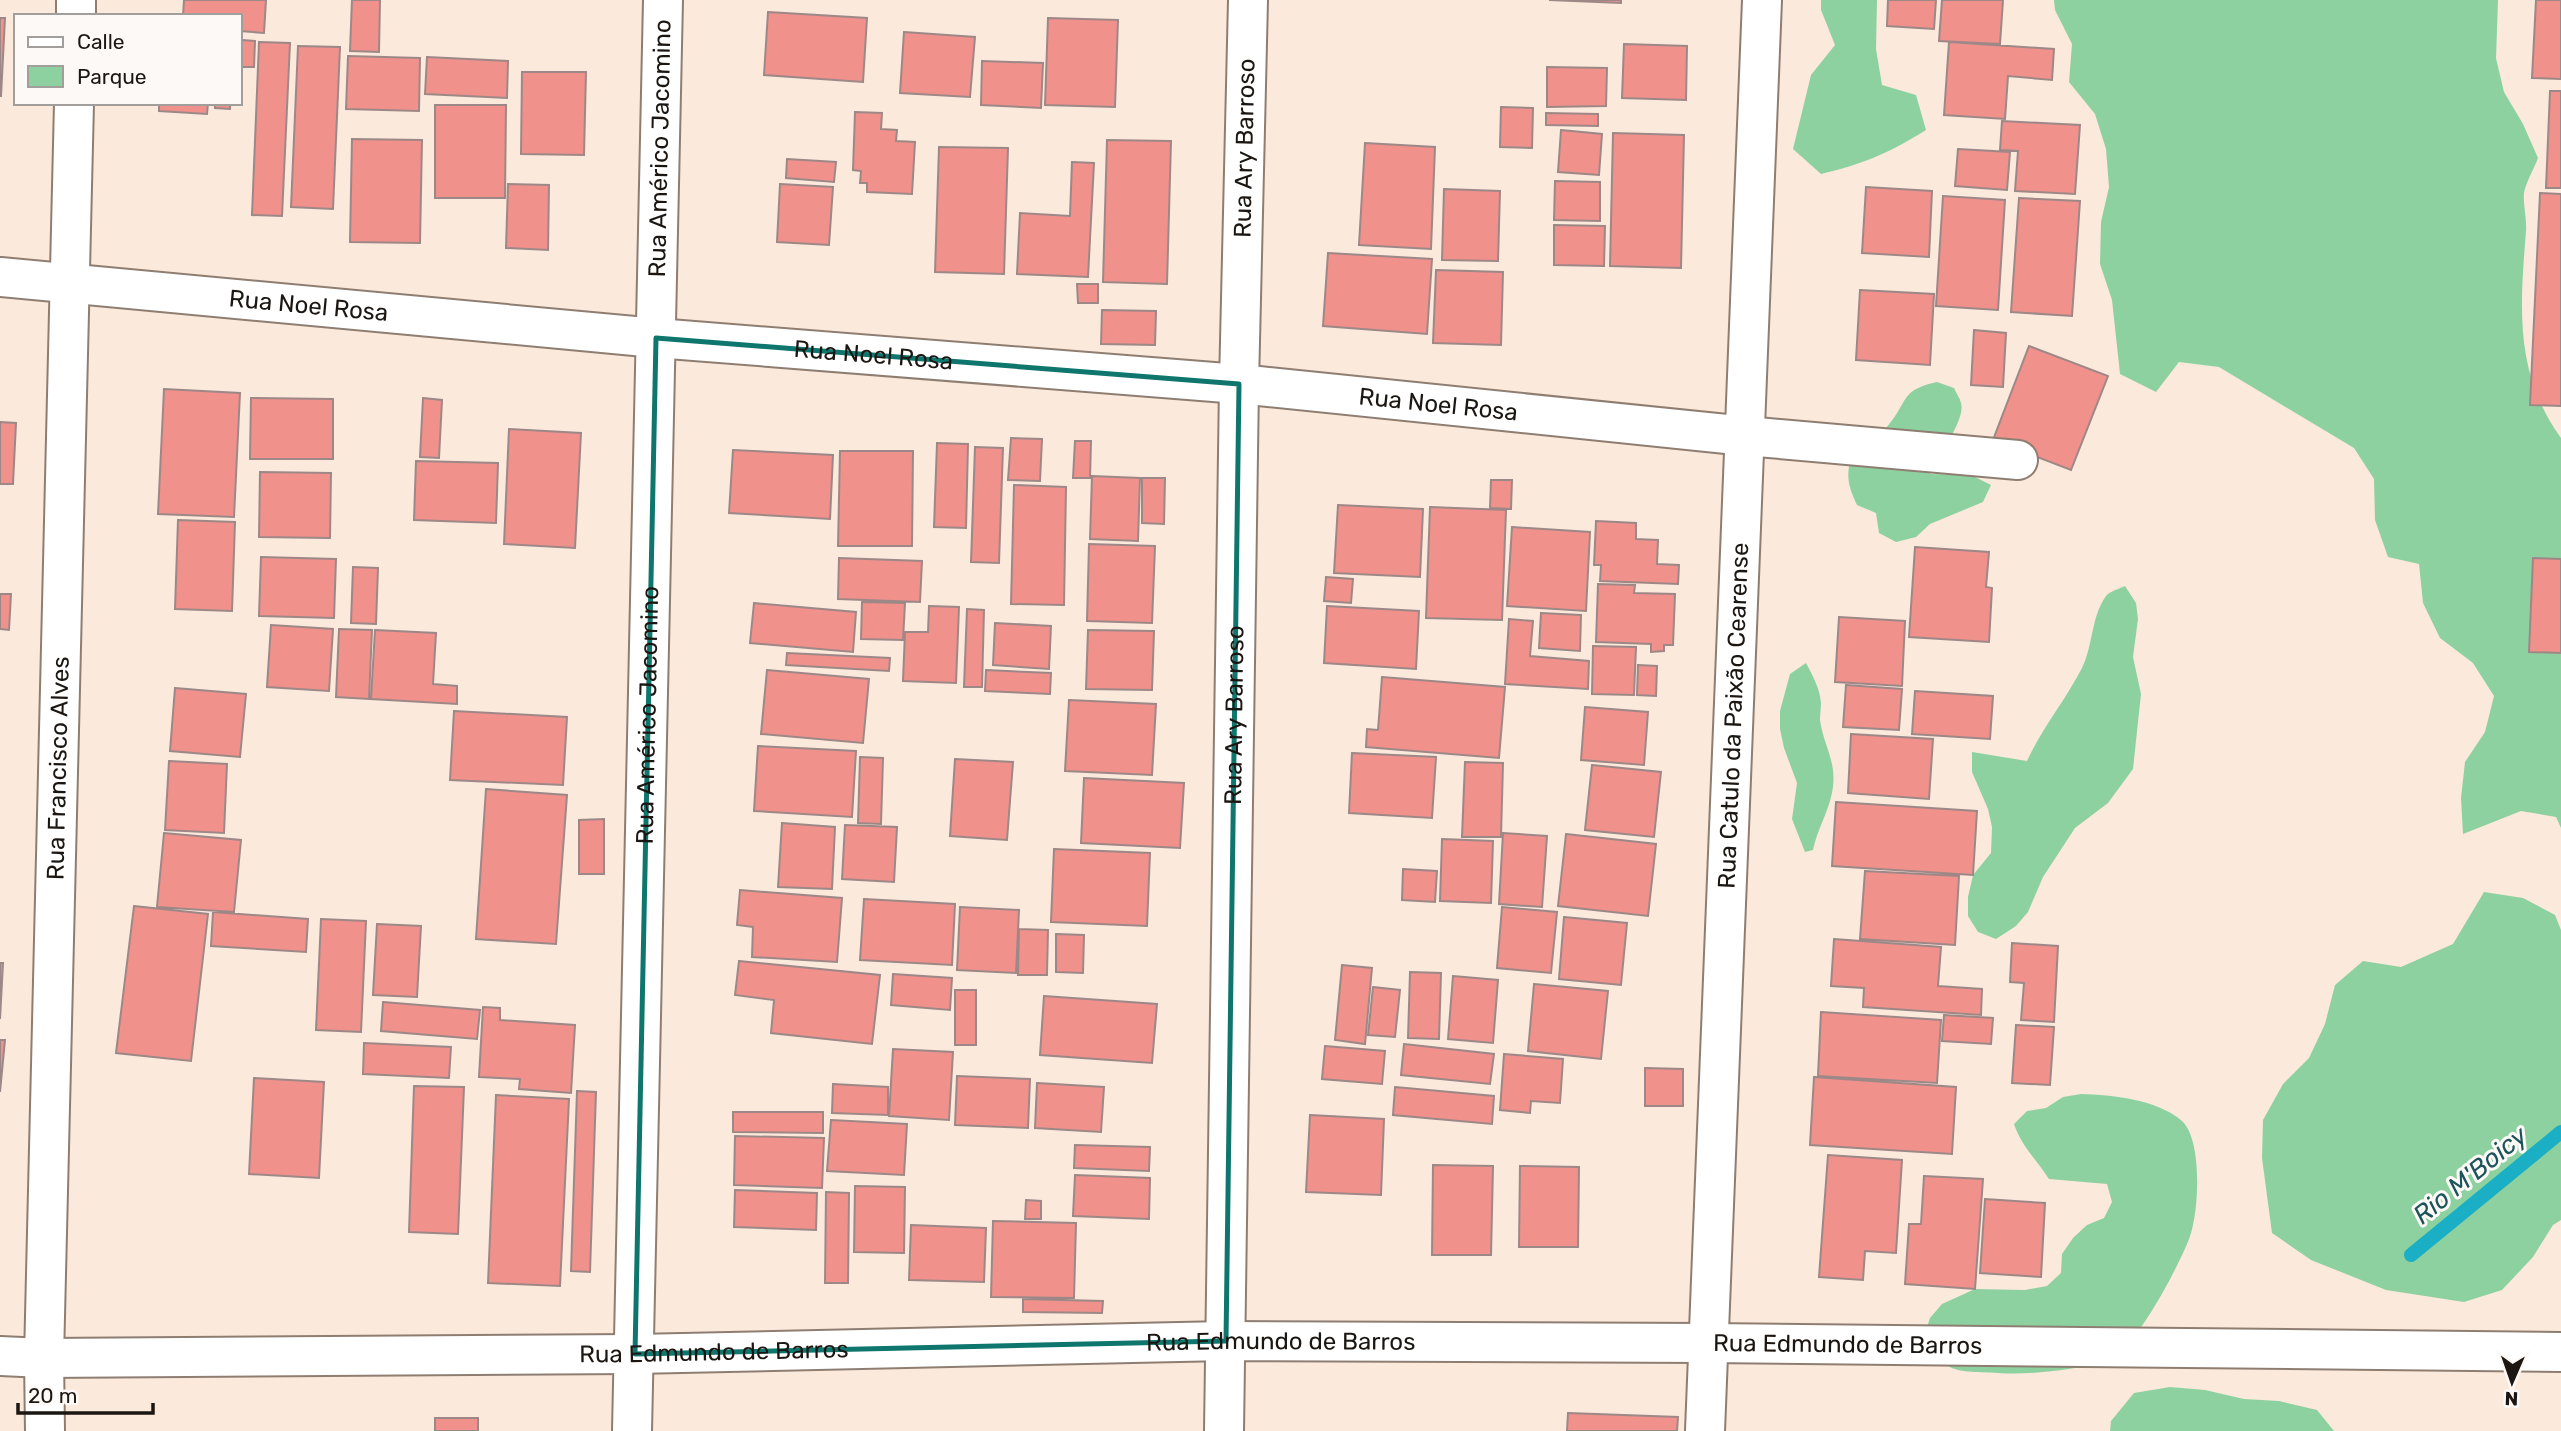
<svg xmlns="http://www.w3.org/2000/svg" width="2561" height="1431" font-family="Rubik,sans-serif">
<rect width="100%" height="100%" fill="#fbe9db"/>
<path fill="#8ed1a0" d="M 1821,0 L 1877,0 L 1876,49 L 1882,85 L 1916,95 L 1926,130 C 1889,153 1863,164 1821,174 L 1793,149 L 1811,75 L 1835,45 L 1821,10 Z
M 2054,0 L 2498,0 L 2496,58 L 2504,92 L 2523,124 L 2538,158 C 2534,169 2526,182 2524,193 C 2523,206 2527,219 2526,231 C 2520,307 2514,373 2561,438 L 2561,828 L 2556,817 L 2521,811 L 2463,834 L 2461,798 L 2465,762 L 2485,732 L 2494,696 L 2473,663 L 2440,638 L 2423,603 L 2419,564 L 2388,557 L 2375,520 L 2374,479 L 2354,448 L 2219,367 L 2179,362 L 2156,392 L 2120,374 L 2112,300 L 2100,264 L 2101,222 L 2109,187 L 2106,149 L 2095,114 L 2069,82 L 2072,44 L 2055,10 Z
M 1937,382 L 1954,388 C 1956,393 1960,398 1961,403 C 1966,421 1937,455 1930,474 L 1971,475 L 1991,485 L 1983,502 L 1930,524 L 1916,537 L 1896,542 L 1879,533 L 1876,513 L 1857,505 C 1846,482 1846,473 1854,448 C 1867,442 1882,435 1890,423 C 1909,399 1901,390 1937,382 Z
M 2125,586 L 2136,603 L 2138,619 L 2133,657 L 2141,694 L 2133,769 L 2108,803 L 2075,828 L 2043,877 L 2028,912 L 2016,926 L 1996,939 L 1978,932 L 1968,916 L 1968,897 L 1973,875 L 1991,853 L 1992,827 L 1988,809 L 1972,772 L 1972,752 L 2027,761 C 2042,728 2065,701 2082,668 C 2093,646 2091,617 2106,596 C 2110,591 2119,589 2125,586 Z
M 1806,663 C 1813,676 1820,689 1821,703 C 1821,709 1820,714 1820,720 C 1824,748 1838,762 1832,793 C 1828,813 1817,830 1813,850 L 1805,852 L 1792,819 L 1797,783 L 1784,748 L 1780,729 L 1780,711 L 1790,674 Z
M 2484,892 L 2523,898 L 2555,915 L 2561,930 L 2561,1220 L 2553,1225 L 2533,1257 L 2502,1290 L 2464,1302 L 2386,1290 L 2311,1260 L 2272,1233 L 2262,1158 L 2263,1120 L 2283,1084 L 2309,1058 L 2325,1024 L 2335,985 L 2363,961 L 2401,967 L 2453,944 Z
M 2081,1094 C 2112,1095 2157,1099 2182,1121 C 2203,1140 2199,1215 2189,1239 C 2178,1268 2135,1349 2108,1362 C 2103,1365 2093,1365 2087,1366 C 2058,1371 2027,1375 1998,1373 C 1958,1371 1943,1375 1924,1336 L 1930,1318 L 1942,1304 L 1975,1289 L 2025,1290 L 2047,1286 L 2061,1273 L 2062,1254 L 2073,1238 L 2087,1225 L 2104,1218 L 2112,1202 L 2107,1184 L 2049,1179 C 2036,1159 2022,1147 2014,1124 L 2027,1111 L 2046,1108 L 2063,1097 Z
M 2170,1387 L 2205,1390 L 2244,1399 L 2279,1401 L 2317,1410 L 2334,1431 L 2110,1431 L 2111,1421 L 2134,1393 Z"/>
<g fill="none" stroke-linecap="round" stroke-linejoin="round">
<path stroke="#1bafc5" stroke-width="14" d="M 2411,1255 L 2561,1132"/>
</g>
<path fill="#f0918c" stroke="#9e8887" stroke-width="2" d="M 184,0 L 266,0 L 264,33 L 240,31 L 240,16 L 183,16 Z
M 352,0 L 380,0 L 379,52 L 350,51 Z
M 1549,0 L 1621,0 L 1621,3 Z
M 1888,0 L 1936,0 L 1934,29 L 1887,26 Z
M 1942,0 L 2003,0 L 2000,44 L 1939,41 Z
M 2536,0 L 2561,0 L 2561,79 L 2532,78 Z
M 768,12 L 867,18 L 863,82 L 764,75 Z
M 0,18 L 5,18 L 1,96 L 0,96 Z
M 1048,18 L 1118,20 L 1115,107 L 1045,105 Z
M 904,32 L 975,37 L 970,97 L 900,93 Z
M 242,40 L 255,41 L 254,67 L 241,67 Z
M 259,42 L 290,43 L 282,216 L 252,215 Z
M 1949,42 L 2054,49 L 2052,80 L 2008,76 L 2005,119 L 1944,115 Z
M 1624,44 L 1687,46 L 1686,100 L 1622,98 Z
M 298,46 L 340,47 L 333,209 L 291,207 Z
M 348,56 L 420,58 L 419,111 L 346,109 Z
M 427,57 L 508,61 L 507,98 L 425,94 Z
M 982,61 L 1043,63 L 1041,108 L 981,105 Z
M 1547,67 L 1607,68 L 1606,106 L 1547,107 Z
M 522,72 L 586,72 L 584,155 L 521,154 Z
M 2550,91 L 2561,91 L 2561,188 L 2546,188 Z
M 159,103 L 208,103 L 207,114 L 159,111 Z
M 215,103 L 230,103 L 230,109 L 215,108 Z
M 435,105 L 506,105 L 505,198 L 435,198 Z
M 1501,107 L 1533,108 L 1532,148 L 1500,147 Z
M 855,112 L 882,113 L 881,129 L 897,130 L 896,141 L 915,142 L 912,194 L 867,192 L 867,183 L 860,183 L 861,171 L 853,170 Z
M 1546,113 L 1598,114 L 1598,126 L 1546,125 Z
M 2002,121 L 2080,125 L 2075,194 L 2015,191 L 2018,151 L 2000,150 Z
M 1561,130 L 1602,134 L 1599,175 L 1558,172 Z
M 1613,133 L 1684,135 L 1681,268 L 1610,266 Z
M 352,139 L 422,140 L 420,243 L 350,242 Z
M 1107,140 L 1171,141 L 1167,284 L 1103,282 Z
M 1365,143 L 1435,147 L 1431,249 L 1359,245 Z
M 939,147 L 1008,148 L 1004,274 L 935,272 Z
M 1958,149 L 2010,152 L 2007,190 L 1955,186 Z
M 787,159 L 836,162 L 834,182 L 786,178 Z
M 1072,162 L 1094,163 L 1088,277 L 1017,274 L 1020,213 L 1070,216 Z
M 1555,181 L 1600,182 L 1600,221 L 1554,220 Z
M 508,184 L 549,185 L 548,250 L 506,248 Z
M 780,184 L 833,187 L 829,245 L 777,242 Z
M 1866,187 L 1932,191 L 1929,257 L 1862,253 Z
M 1444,189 L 1500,191 L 1498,261 L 1442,260 Z
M 2540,193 L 2561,194 L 2561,406 L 2530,405 Z
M 1943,196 L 2005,200 L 1998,310 L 1936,306 Z
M 2019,198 L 2080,201 L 2072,316 L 2011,312 Z
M 1554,225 L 1605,226 L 1604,266 L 1554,265 Z
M 1328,253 L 1432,259 L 1427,334 L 1323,326 Z
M 1436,270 L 1503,272 L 1501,345 L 1433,343 Z
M 1077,284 L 1098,284 L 1098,303 L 1078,303 Z
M 1860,290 L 1934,294 L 1930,365 L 1856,360 Z
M 1102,310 L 1156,311 L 1155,345 L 1101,344 Z
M 1974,330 L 2006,333 L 2003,387 L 1971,385 Z
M 2029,346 L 2108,376 L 2071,470 L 1993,440 Z
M 164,389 L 240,393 L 234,517 L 158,514 Z
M 251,398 L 333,399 L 333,459 L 250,459 Z
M 423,398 L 442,400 L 439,458 L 420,457 Z
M 0,422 L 16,423 L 13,484 L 0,484 Z
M 509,429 L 581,433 L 575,548 L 504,544 Z
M 1011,438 L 1042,439 L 1040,481 L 1008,480 Z
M 1075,441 L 1091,441 L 1090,478 L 1073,478 Z
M 937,443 L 968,444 L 966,528 L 934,527 Z
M 975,447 L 1003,448 L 999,563 L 971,562 Z
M 733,450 L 833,455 L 830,519 L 729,513 Z
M 840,451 L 913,451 L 912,546 L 838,546 Z
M 416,461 L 498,463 L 496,523 L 414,520 Z
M 260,472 L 331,473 L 330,538 L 259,537 Z
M 1092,476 L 1140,478 L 1138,541 L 1090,539 Z
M 1142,478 L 1165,478 L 1164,524 L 1142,523 Z
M 1491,480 L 1512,480 L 1511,509 L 1490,508 Z
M 1014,485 L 1066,487 L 1064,605 L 1011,604 Z
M 1338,505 L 1423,509 L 1420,577 L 1334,573 Z
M 1430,507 L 1506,510 L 1502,620 L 1426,618 Z
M 178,520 L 235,522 L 232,611 L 175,609 Z
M 1596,521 L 1636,523 L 1636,539 L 1658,540 L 1657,564 L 1679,565 L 1678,584 L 1600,581 L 1601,565 L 1594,565 Z
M 1512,527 L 1590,532 L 1586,611 L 1507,606 Z
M 1089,544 L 1155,546 L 1152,623 L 1087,621 Z
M 1915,547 L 1989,552 L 1986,587 L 1992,588 L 1989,642 L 1909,637 Z
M 261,557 L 336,559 L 334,618 L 259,616 Z
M 839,558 L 922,561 L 920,602 L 838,599 Z
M 2533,558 L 2561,559 L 2561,653 L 2529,652 Z
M 353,567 L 378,568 L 376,624 L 351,623 Z
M 1326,577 L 1353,579 L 1351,603 L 1324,601 Z
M 1598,584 L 1635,585 L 1634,593 L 1675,594 L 1673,645 L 1664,645 L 1664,651 L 1651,652 L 1651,644 L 1596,642 Z
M 0,594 L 11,594 L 9,630 L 0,629 Z
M 862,602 L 905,603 L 903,640 L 861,639 Z
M 754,603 L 856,612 L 853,652 L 750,643 Z
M 929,606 L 959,607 L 956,683 L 903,681 L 905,632 L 928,632 Z
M 1327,606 L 1419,611 L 1416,669 L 1324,663 Z
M 967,609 L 984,610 L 982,687 L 964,687 Z
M 1541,613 L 1581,615 L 1580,651 L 1539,648 Z
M 1839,617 L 1905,621 L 1902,686 L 1835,682 Z
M 1509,619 L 1533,621 L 1530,656 L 1589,661 L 1588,689 L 1505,684 Z
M 995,623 L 1051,626 L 1049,669 L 993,665 Z
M 271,625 L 333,629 L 329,691 L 267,687 Z
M 339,629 L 372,630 L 369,699 L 336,697 Z
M 375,630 L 436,633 L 433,684 L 457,686 L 457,704 L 371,699 Z
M 1088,630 L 1154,631 L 1152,690 L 1086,689 Z
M 1593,646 L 1636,647 L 1634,695 L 1592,694 Z
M 787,653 L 890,658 L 889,671 L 786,665 Z
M 1638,665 L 1657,666 L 1656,696 L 1637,695 Z
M 767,670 L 869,679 L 863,743 L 761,734 Z
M 986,670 L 1051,673 L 1050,694 L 985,691 Z
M 1382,677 L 1505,687 L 1499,758 L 1366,747 L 1367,729 L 1378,730 Z
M 1846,685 L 1902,689 L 1899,730 L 1843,727 Z
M 175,688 L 246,694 L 240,757 L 170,751 Z
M 1915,691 L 1993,696 L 1990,739 L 1912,734 Z
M 1069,700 L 1156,704 L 1152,775 L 1065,771 Z
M 1585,707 L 1648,712 L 1644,765 L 1581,760 Z
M 454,711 L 567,717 L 563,785 L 450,780 Z
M 1851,734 L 1933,739 L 1929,799 L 1848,793 Z
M 758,746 L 856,751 L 852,817 L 754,811 Z
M 1352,753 L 1436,757 L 1432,818 L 1349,813 Z
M 860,757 L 883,758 L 881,824 L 858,823 Z
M 955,759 L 1013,762 L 1007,840 L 950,836 Z
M 169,761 L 227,764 L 224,833 L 165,830 Z
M 1465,762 L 1503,763 L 1501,837 L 1462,837 Z
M 1592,765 L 1661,772 L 1654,837 L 1585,830 Z
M 1084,778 L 1184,783 L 1180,848 L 1081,843 Z
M 486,789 L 567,795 L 556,944 L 476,939 Z
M 1836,802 L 1977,811 L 1973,875 L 1832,866 Z
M 604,819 L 604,874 L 579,874 L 579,820 Z
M 782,823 L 835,827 L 832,889 L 778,887 Z
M 845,825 L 897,827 L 894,882 L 842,879 Z
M 164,833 L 241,840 L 234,912 L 157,907 Z
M 1503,833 L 1547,836 L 1542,907 L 1499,904 Z
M 1566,834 L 1656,844 L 1648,916 L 1558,906 Z
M 1442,839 L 1493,841 L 1491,903 L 1440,901 Z
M 1054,849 L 1150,853 L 1147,926 L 1051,922 Z
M 1403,869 L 1437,871 L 1435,902 L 1402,900 Z
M 1865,871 L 1959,876 L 1955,945 L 1860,939 Z
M 740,890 L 842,898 L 837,962 L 752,957 L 753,927 L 737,925 Z
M 864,899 L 955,904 L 952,965 L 860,960 Z
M 134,906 L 208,914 L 191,1061 L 116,1053 Z
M 960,907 L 1019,910 L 1016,973 L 957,970 Z
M 1502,907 L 1557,912 L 1551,973 L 1497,968 Z
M 213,912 L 308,919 L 306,952 L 211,946 Z
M 1564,917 L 1627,923 L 1621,985 L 1559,979 Z
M 321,919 L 366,921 L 361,1032 L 316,1030 Z
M 377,924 L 421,926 L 417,997 L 373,995 Z
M 1019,929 L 1048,930 L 1047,975 L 1018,975 Z
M 1056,934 L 1084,935 L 1083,973 L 1056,972 Z
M 1834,939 L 1941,947 L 1938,986 L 1982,989 L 1981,1015 L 1863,1007 L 1864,988 L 1831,986 Z
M 2012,943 L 2058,946 L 2054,1022 L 2021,1020 L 2024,983 L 2010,982 Z
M 739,961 L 880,975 L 872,1044 L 771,1033 L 774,1000 L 735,995 Z
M 0,963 L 3,963 L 0,1019 Z
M 1342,965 L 1372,968 L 1365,1044 L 1335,1040 Z
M 1410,972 L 1441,973 L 1439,1039 L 1408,1038 Z
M 893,974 L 952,978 L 950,1010 L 891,1005 Z
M 1453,976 L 1498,980 L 1493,1043 L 1448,1039 Z
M 1534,984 L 1608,991 L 1601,1059 L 1528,1051 Z
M 1373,987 L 1400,990 L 1395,1037 L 1368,1035 Z
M 955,990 L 976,990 L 976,1045 L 955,1045 Z
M 1044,996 L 1157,1004 L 1152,1063 L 1040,1055 Z
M 383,1002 L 480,1010 L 477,1039 L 381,1031 Z
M 483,1007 L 500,1008 L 500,1020 L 575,1025 L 571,1093 L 519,1089 L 520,1079 L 479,1077 Z
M 1821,1012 L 1941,1020 L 1937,1083 L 1818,1076 Z
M 1944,1015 L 1993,1018 L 1991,1044 L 1942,1041 Z
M 2016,1025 L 2054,1027 L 2050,1085 L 2012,1083 Z
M 0,1040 L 5,1040 L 0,1092 Z
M 364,1043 L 451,1047 L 449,1078 L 363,1074 Z
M 1404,1044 L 1494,1054 L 1490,1084 L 1401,1075 Z
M 1325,1046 L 1385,1051 L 1382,1084 L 1322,1079 Z
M 893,1049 L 953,1052 L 949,1120 L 889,1116 Z
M 1504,1054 L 1563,1059 L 1560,1103 L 1531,1101 L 1530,1113 L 1500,1110 Z
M 1645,1068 L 1683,1069 L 1683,1106 L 1645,1106 Z
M 957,1076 L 1030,1079 L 1028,1128 L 955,1125 Z
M 1814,1077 L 1956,1087 L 1952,1154 L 1810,1145 Z
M 254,1078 L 324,1082 L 319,1178 L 249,1174 Z
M 1037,1083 L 1104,1087 L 1101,1132 L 1035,1128 Z
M 833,1084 L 888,1087 L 888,1115 L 832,1113 Z
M 414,1086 L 464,1087 L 458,1234 L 409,1232 Z
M 1395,1087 L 1494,1096 L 1492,1124 L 1393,1115 Z
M 577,1091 L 596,1092 L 590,1272 L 571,1271 Z
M 496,1095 L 569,1099 L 560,1286 L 488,1283 Z
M 733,1112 L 823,1112 L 823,1133 L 733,1132 Z
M 1310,1115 L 1384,1119 L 1381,1195 L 1306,1192 Z
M 831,1120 L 907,1124 L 904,1175 L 827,1171 Z
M 735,1136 L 824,1138 L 822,1188 L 734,1185 Z
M 1075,1145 L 1150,1147 L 1149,1171 L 1074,1168 Z
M 1828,1155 L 1902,1160 L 1896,1253 L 1865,1251 L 1863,1280 L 1819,1277 Z
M 1433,1165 L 1493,1166 L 1491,1255 L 1432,1255 Z
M 1520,1166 L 1579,1167 L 1578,1247 L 1519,1247 Z
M 1075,1175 L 1150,1178 L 1149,1219 L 1073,1216 Z
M 1924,1176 L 1983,1179 L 1975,1289 L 1905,1284 L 1909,1224 L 1921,1224 Z
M 855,1186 L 905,1187 L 904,1253 L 854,1252 Z
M 735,1190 L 817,1193 L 816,1230 L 734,1227 Z
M 826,1192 L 849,1193 L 848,1283 L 825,1283 Z
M 1985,1199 L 2045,1203 L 2041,1277 L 1980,1273 Z
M 1026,1200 L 1041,1201 L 1041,1219 L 1025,1219 Z
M 993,1221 L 1076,1223 L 1074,1298 L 991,1297 Z
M 911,1225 L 986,1228 L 984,1282 L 909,1280 Z
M 1023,1299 L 1103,1301 L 1102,1313 L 1023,1312 Z
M 1568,1413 L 1678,1417 L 1677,1431 L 1567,1431 Z
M 435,1418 L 478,1418 L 478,1431 L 435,1431 Z"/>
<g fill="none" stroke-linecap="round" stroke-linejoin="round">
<g stroke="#8e7e72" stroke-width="42">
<g id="minor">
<path d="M 76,16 L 76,0"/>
<path id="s1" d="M 0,277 L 656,338 L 1239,384 L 1746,436 L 2018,460"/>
<path id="s2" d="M 0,1356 L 44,1358 L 635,1354 L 1226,1341 L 1708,1343 L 2561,1352"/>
<path id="s3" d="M 45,1431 L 44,1358 L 74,103"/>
<path id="s4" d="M 632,1431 L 663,0"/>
<path id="s5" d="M 1224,1431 L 1239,384 L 1248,0"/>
<path id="s6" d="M 1705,1431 L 1762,0"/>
</g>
</g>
<use href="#minor" stroke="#fff" stroke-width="38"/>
</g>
<path fill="none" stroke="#0f766e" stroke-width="5" stroke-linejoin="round" d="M 656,338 L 1239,384 L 1226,1341 L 635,1354 Z"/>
<g text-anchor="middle" stroke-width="6" stroke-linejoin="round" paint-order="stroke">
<g font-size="24" fill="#1c1612" stroke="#fcf9f6">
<text dy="8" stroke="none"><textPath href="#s4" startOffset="1283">Rua Américo Jacomino</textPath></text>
<text dy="8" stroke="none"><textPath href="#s5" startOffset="1283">Rua Ary Barroso</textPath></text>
<text dy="8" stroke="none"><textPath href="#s1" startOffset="310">Rua Noel Rosa</textPath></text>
<text dy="8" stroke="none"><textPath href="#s1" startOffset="877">Rua Noel Rosa</textPath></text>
<text dy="8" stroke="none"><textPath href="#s1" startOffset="1444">Rua Noel Rosa</textPath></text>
<text dy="8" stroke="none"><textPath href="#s5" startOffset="716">Rua Ary Barroso</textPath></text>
<text dy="8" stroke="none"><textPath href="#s4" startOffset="716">Rua Américo Jacomino</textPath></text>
<text dy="8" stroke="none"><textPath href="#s6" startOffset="716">Rua Catulo da Paixão Cearense</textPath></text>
<text dy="8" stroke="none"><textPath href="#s3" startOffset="663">Rua Francisco Alves</textPath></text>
<text dy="8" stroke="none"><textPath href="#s2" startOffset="1281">Rua Edmundo de Barros</textPath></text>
<text dy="8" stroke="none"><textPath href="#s2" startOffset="1848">Rua Edmundo de Barros</textPath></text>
<text dy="8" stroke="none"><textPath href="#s2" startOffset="714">Rua Edmundo de Barros</textPath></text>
</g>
<g font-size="26" font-style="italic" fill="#1c535c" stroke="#fcf9f6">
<text transform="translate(2470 1175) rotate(-39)" y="9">Rio M'Boicy</text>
</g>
</g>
<rect x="14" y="14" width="228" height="91" fill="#fcf9f6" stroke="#a29e9b" stroke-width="2"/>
<rect x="28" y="37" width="35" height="10" fill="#ffffff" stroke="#a29e9b" stroke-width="2"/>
<text x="77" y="49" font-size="21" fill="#1c1612">Calle</text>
<rect x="28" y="66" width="35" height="21" fill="#8ed1a0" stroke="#a29e9b" stroke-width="2"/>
<text x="77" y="84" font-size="21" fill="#1c1612">Parque</text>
<g transform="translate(2512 1382) rotate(182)" stroke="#fcf9f6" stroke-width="5" paint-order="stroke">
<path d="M0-5L12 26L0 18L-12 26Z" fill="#1c1612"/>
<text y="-10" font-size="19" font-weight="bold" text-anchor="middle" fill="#1c1612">N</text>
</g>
<path d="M18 1403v10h135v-10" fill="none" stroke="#1c1612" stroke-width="3.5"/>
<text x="28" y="1403" font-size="21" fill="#1c1612" stroke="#fcf9f6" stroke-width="5" paint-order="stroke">20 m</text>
</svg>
